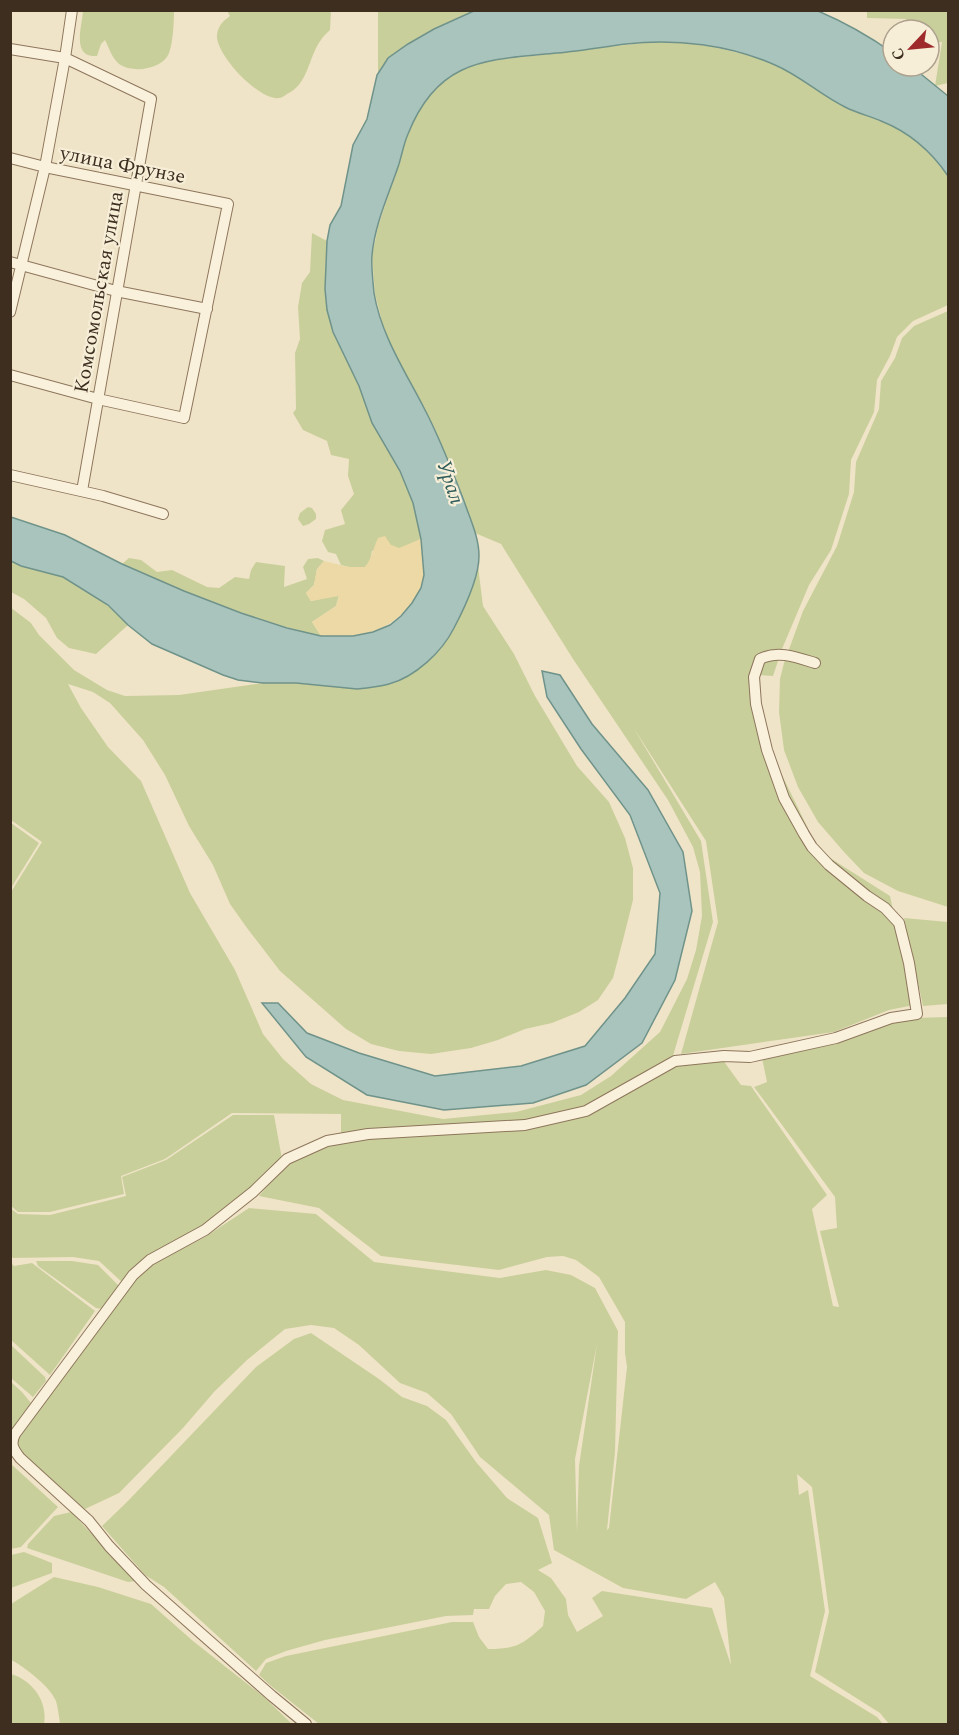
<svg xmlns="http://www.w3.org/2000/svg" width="959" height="1735" font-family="Spectral,serif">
<rect width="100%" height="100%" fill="#f0e4c8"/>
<path fill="#c9cf9b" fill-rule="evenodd" d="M 83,11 L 174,11 C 174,22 173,43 169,53 C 163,69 133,74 119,64 C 112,58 109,48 105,40 L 101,44 L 97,56 C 71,58 82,26 83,11 Z
M 227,11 L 331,11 L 330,30 C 327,33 323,36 321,40 C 308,57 309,84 287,94 C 284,96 282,98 279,98 C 259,101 215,54 217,35 C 218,26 223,21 230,16 Z
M 378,11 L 476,11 C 442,24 395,43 378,75 Z
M 867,11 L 948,11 L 948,83 L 935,86 L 942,42 L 929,43 L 929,30 L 906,30 L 906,19 L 867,18 Z
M 651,42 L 680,42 L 709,46 L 756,57 L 794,74 L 840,105 L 899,129 L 922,145 L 948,176 L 948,305 L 913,321 L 897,337 L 890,356 L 877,380 L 874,412 L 851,460 L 849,494 L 831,550 L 809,585 L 782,649 L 773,676 L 760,675 L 761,732 L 819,851 L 890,896 L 914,1005 L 889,1010 L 834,1032 L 681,1054 L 718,922 L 706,841 L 633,727 L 701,841 L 713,922 L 672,1059 L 584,1111 L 524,1124 L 341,1136 L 341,1114 L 232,1113 L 165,1159 L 121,1176 L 124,1194 L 50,1212 L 18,1212 L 10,1205 L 11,892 L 42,842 L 11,820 L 10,607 L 31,623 L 39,635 L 74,670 L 107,690 L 125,696 L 179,695 L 263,683 L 296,683 L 357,689 L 375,687 L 391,684 L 450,636 L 465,603 L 478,566 L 483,606 L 514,654 L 535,696 L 577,766 L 609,802 L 625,838 L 633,868 L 633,900 L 624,936 L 613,978 L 598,1000 L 579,1012 L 552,1023 L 525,1029 L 498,1040 L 471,1048 L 431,1054 L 399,1051 L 371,1044 L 346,1029 L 280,971 L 247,928 L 230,904 L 213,865 L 189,826 L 165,775 L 143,740 L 110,703 L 93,692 L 68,684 L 81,708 L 108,747 L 141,781 L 190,893 L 235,970 L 263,1034 L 283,1059 L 311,1084 L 343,1100 L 443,1119 L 516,1112 L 581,1095 L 611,1076 L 660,1032 L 687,979 L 696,950 L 702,916 L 700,872 L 693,847 L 668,800 L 573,659 L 501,544 L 475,533 L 451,469 L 435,429 L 393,350 L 383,326 L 375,294 L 372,256 L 378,227 L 407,137 L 418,110 L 427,98 L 442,83 L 457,72 L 472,64 L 506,59 Z
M 312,233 L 327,241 L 325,289 L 333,332 L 359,386 L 372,423 L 400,471 L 413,503 L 421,539 L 399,549 L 391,545 L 372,551 L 370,561 L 365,567 L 349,567 L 341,565 L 336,554 L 328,552 L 322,541 L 325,530 L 345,524 L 341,510 L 354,494 L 348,476 L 349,459 L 331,455 L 327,441 L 303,430 L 293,413 L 296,409 L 295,353 L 300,339 L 298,307 L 302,283 L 310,272 Z
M 948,311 L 948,907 L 898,891 L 864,873 L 844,852 L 818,822 L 798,787 L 784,750 L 779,712 L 780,679 L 784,663 L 803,611 L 837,546 L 854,492 L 856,462 L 879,409 L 881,381 L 895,358 L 902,338 L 914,326 Z
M 308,507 L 312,508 L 316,514 L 316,519 L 309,524 L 303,526 L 298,519 L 300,513 Z
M 129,558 L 141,560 L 157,572 L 172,570 L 207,587 L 219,588 L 235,577 L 249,579 L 251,570 L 256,562 L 285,566 L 284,587 L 307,579 L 303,567 L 308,559 L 318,558 L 324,561 L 317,569 L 314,585 L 306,593 L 311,601 L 339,595 L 336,606 L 312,622 L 321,636 C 252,620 187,593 122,564 Z
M 11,561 C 27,568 43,570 60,576 C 83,584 112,607 128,625 L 96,654 L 69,648 L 57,638 L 46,618 L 24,599 L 11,592 Z
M 11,823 L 39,843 L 11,888 Z
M 904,918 L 948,922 L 948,1004 L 923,1006 Z
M 948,1017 L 948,1724 L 889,1724 L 880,1713 L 815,1672 L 829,1612 L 812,1487 L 797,1474 L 799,1495 L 808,1490 L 825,1611 L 810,1676 L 877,1717 L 883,1724 L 319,1724 L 271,1686 L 259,1675 L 266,1663 L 286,1656 L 452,1622 L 473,1622 L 479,1637 L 488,1649 C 516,1649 522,1645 543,1626 L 545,1611 L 534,1592 L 521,1582 L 506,1584 L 495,1596 L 489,1609 L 474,1609 L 473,1615 L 446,1616 L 325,1640 L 286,1651 L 266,1659 L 256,1671 L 164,1587 L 145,1575 L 102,1526 L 127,1502 L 256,1367 L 294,1339 L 311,1333 L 379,1379 L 402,1397 L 427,1406 L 446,1420 L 476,1462 L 507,1498 L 538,1518 L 552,1563 L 538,1570 L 551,1578 L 566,1599 L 568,1615 L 577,1632 L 603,1616 L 592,1598 L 602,1591 L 712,1608 L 731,1665 L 724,1598 L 715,1582 L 686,1599 L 623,1588 L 554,1550 L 549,1515 L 480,1457 L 451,1414 L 427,1393 L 400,1383 L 359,1345 L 334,1328 L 311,1325 L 285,1329 L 247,1360 L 214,1392 L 183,1428 L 119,1493 L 85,1509 L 19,1454 L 16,1445 L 22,1428 L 131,1281 L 150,1265 L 205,1237 L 249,1208 L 316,1214 L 374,1262 L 500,1278 L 546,1270 L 571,1275 L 595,1288 L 618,1331 L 615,1452 L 607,1530 L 609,1528 L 627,1367 L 625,1353 L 625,1322 L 599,1277 L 576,1260 L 563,1256 L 547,1257 L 499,1270 L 381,1256 L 319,1208 L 259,1196 L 290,1159 L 360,1137 L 586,1115 L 676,1062 L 720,1056 L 741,1085 L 751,1086 L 827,1195 L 812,1209 L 833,1306 L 839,1307 L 820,1231 L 837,1228 L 835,1197 L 754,1087 L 767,1082 L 762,1058 L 835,1044 L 887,1022 L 913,1018 ZM 597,1344 L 579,1466 L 577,1532 L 575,1459 Z
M 233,1115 L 274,1115 L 282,1159 L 244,1198 L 123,1283 L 99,1261 L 73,1257 L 13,1258 L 11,1256 L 10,1208 L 18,1214 L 50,1215 L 126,1196 L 122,1177 L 166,1160 Z
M 36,1261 L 72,1261 L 98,1265 L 120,1287 L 103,1309 L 96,1308 L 38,1266 Z
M 11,1263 L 14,1266 L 32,1263 L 95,1311 L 50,1375 L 11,1340 Z
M 11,1345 L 45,1377 L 46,1381 L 33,1397 L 11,1378 Z
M 11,1382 L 22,1392 L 31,1403 L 12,1429 L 10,1429 Z
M 11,1464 L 58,1507 L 21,1547 L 11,1549 Z
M 71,1512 L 136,1581 L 128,1582 L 27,1548 L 28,1544 L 54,1516 Z
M 24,1552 L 52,1563 L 52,1573 L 11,1588 L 11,1555 Z
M 54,1577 L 98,1587 L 151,1604 L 193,1641 L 264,1697 L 292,1724 L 60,1724 C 59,1717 58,1708 56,1701 C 50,1686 24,1667 10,1659 L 11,1604 Z
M 11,1674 C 32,1680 48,1701 44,1724 L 11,1724 Z"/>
<path fill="#ecd9a5" d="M 385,536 L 391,545 L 399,548 L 421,539 C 423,551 425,564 424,576 C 423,587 417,597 410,605 C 386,634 357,638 321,636 L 312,622 L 336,606 L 339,596 L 311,601 L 306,593 L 314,585 L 317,569 L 324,561 L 349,567 L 365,567 C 372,559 373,548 378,538 Z"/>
<path fill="#a9c4bc" stroke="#6f938a" stroke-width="1.5" d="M 476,10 L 818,11 C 844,22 869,36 893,53 L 893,66 L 911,66 L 948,96 L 948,176 C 931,151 909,132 881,121 C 869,116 857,113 845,107 C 820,95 801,76 775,65 C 730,45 676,38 626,44 C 603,47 580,51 557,53 C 487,60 438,58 408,134 C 404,143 402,154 399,164 C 389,194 375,223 372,255 C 371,266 373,281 374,293 C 381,335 405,371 424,408 C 440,438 452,470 464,501 C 470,519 479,537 479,556 C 479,577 464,609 454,628 C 442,652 415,677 389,684 C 378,687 368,688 357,689 L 296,683 L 263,683 L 238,680 L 223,675 L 152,644 L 128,625 L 108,605 L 63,577 L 21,566 L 11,561 L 11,517 L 65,535 L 122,564 L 184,591 L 241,613 L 287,628 L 321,636 L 353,636 L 373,632 L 390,625 L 401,616 L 412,603 L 421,588 L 424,575 L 421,539 L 413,503 L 400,471 L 372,423 L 359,386 L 333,332 L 327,310 L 325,289 L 327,241 L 330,225 L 341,206 L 353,145 L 367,119 L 377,75 L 383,66 L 388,58 L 408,44 L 434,29 Z
M 542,671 L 560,675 L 592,724 L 648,790 L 683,852 L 692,911 L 675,980 L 642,1043 L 586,1085 L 533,1103 L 444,1110 L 367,1095 L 306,1057 L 262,1003 L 278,1003 L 307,1033 L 359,1053 L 435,1076 L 521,1066 L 585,1046 L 625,998 L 655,954 L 660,893 L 630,815 L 581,749 L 547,697 Z"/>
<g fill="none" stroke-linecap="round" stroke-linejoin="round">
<g stroke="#8d765c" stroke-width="12">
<path id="minor" d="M 10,49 L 65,58 L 151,99 L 82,491
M 10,158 L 45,167 L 228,204 L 184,418 L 98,399 L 10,375
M 10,262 L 116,291 L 207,309
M 10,312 L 45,167 L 65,58 L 72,10
M 10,475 L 103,496 L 163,514
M 306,1724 L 272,1696 L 146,1585 L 109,1546 L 89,1521 L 20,1458 C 13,1449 10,1444 15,1434 L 133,1275 L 150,1260 L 205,1230 L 253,1192 L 287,1159 L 327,1141 L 368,1134 L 525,1125 L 586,1111 L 675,1061 L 724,1056 L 750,1057 L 836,1038 L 891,1018 L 917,1014 L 909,963 L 899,923 L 885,908 L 867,896 L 829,865 L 812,847 L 804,834 L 784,798 L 767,750 L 756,704 L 754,677 L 760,659 C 778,650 796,657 815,663"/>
</g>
<use href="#minor" stroke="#faf1dc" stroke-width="10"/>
</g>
<g text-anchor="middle" stroke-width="4.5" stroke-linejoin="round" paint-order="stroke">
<g font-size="20" fill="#3d2e20" stroke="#f7eed8">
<text transform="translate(123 164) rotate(11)" y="7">улица Фрунзе</text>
<text transform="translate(98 292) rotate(-80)" y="7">Комсомольская улица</text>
</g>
<g font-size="21" font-style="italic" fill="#2f5d5a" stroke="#f7eed8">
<text transform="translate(451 482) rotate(71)" y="7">Урал</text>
</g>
</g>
<rect width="959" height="1735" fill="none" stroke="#3d2e20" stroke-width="24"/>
<g transform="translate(911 48) rotate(244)"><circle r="28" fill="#f7eed8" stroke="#ada18e" stroke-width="1.5"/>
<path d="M0-4.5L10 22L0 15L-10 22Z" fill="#9e2a2b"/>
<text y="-9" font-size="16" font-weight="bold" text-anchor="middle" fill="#3d2e20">С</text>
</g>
</svg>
